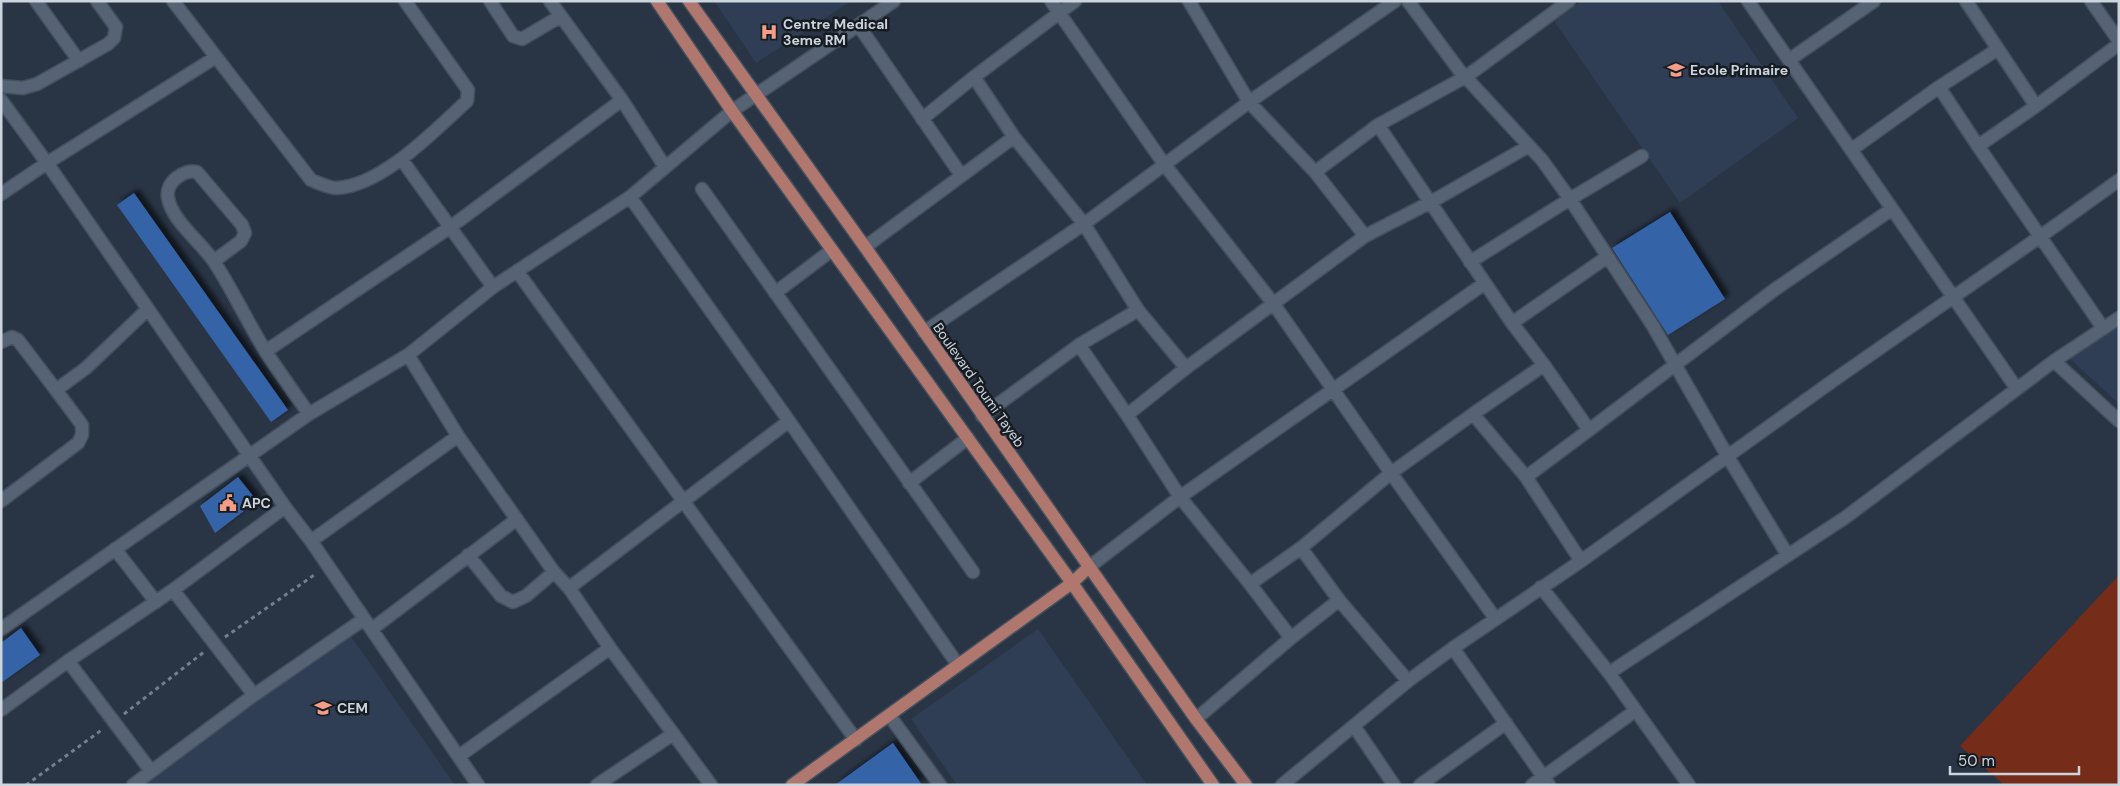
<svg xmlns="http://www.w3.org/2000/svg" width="2120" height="786" font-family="'DM Sans',sans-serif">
<defs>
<filter id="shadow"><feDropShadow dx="4.5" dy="-4.5" stdDeviation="2.5" flood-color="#0009"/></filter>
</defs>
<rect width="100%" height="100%" fill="#293445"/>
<path fill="#2f3e54" d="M 714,1 L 851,1 L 756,63 Z
M 1581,1 L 1718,1 L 1798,118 L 1680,203 L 1554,21 Z
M 2119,315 L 2119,404 L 2065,354 Z
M 1038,629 L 1145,782 L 1146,785 L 957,785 L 911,719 Z
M 348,632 L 455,785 L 141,785 Z"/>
<path fill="#752d19" d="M 2119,575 L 2119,785 L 2004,785 L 1960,746 Z"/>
<path fill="#3564a7" filter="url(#shadow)" d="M 134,193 L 288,410 L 271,422 L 117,205 Z
M 1670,212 L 1725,299 L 1668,335 L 1612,248 Z
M 238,477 L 257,501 L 215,533 L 200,506 Z
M 21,628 L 40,655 L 1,683 L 1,643 Z
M 893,743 L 922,785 L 835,785 Z"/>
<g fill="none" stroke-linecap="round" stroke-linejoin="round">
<g stroke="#45505d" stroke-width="15">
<path id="minor" d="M 36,1 L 79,61
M 173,1 L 311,180 C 319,183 329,188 337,188 C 382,186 435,130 467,101 L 468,90 L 405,1
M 490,1 L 513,36 L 522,39 L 561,16
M 550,1 L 622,100 L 665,167
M 1051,1 L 1164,164 L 1273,303 L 1391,473 L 1495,618
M 1189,1 L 1249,102 L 1315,172 L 1365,236 L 1186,368 L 1127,415 L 1180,497 L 1250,584 L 1301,548 L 1391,473 L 1473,414 L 1526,477 L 1581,561
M 1408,1 L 1459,70 L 1542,160 L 1570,199 L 1653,326 L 1728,457 L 1787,554
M 1748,1 L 2017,389
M 1966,1 L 2036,106 L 2119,44
M 2091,1 L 2119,41
M 859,26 L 961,175
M 1789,60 L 1874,1
M 1,86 L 23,88 L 37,84 L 108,44 L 114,38 L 116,27 L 97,1
M 1939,87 L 1998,49
M 1,100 L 47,163 L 285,507 L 311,541 L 478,785
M 2036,106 L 1978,146 L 2103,328
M 922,119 L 974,77
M 1378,125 L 1512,323 L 1544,365
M 1014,137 L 974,77 L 1075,1
M 1851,150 L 1939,87 L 1978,146
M 402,160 L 493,287
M 1315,172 L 1378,125 L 1467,76 L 1569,1
M 702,189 L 973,572
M 1,194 L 47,163 L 216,57
M 630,197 L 789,421 L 958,665
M 1365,236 L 1431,202 L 1529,146
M 865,247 L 1014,137 L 1084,224 L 1138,310 L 1079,345
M 214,261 L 241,241 L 245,233 L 242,225 L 197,172 C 184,169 165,182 168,198 C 172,221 202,243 215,263 C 233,291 248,323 266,352 C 280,373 295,394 309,414
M 1470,262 L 1570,199 L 1642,156
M 517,271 L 856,740
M 775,293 L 832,250
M 1138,310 L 1186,368
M 1512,323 L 1607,257
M 924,332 L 1084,224 L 1249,102 L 1395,1
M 1,342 L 12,337 L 18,340 L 56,390
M 266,351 L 449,228 L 622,100
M 408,355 L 458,436 L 554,572 L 569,588 L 610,648 L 711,785
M 2054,361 L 2119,421
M 1473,414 L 1544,365 L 1589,430 L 1526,477
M 982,416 L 1079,345 L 1127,415
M 1589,430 L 1774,290 L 1892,209
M 909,483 L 968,438
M 1,501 L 78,443 L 82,435 L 82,425 L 56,390 L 86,368 L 148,309
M 311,541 L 458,436
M 1301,548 L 1339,600 L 1408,681
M 115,549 L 156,602
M 468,555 L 501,596 L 513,602 L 526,596 L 554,572
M 1089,567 L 1180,497 L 1485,283
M 1250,584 L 1291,638
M 1541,587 L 1609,673 L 1689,785
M 569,588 L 789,421
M 173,590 L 254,695
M 1,629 L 309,414 L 408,355 L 493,287 L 630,197 L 732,111 L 894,1
M 372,629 L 517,519
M 1453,648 L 1549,785
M 68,661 L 151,771
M 1609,673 L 1846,517 L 2054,361 L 2119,318
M 1,710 L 68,661 L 173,590 L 285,507
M 889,715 L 940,785
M 1196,719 L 1291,638 L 1339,600
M 1354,726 L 1394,785
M 459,756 L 610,648
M 133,785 L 254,695 L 364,619
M 597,785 L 673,734
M 1282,785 L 1408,681 L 1453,648 L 1581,561 L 1834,380 L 2041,236 L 2119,180
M 1420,785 L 1506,723
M 1532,785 L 1635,711"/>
</g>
<g stroke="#45505d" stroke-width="15">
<path id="major" d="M 657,1 L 732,111 L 1072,583 L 1213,785
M 689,1 L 865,247 L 1196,719 L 1246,785
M 792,785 L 1072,583 L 1089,567"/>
</g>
<path stroke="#757f8c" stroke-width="3" stroke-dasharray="4 4" stroke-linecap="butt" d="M 225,637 L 317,573
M 124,714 L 204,652
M 26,785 L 103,729"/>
<use href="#minor" stroke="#566375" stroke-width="12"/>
<use href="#major" stroke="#af776e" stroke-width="12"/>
</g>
<defs>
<g id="hospital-bare" transform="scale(1.35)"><path d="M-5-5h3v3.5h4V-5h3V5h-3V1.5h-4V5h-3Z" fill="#f49e87" stroke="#171c23" stroke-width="2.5" paint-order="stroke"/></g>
<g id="school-bare" transform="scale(1.35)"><path d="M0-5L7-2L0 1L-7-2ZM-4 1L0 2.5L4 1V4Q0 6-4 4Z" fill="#f49e87" stroke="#171c23" stroke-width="2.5" paint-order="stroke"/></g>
<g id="civic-bare" transform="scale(1.35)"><path d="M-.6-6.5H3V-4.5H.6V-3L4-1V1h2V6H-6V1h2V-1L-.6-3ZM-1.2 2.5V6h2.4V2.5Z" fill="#f49e87" stroke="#171c23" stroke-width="2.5" paint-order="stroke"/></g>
</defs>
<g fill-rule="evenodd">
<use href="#hospital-bare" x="769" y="32"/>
<use href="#school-bare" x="1676" y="70"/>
<use href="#civic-bare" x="228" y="503"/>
<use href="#school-bare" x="323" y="708"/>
</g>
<g text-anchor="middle" stroke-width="5" stroke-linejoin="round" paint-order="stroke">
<g font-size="14" font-weight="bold" fill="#ccd4de" stroke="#171c23" text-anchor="start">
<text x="783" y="29">Centre Medical<tspan x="783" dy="16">3eme RM</tspan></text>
<text x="1690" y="75">Ecole Primaire</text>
<text x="242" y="508">APC</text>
<text x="337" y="713">CEM</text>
</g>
<g font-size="14" fill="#ccd4de" stroke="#171c23">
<text transform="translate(979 385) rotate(55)" y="5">Boulevard Toumi Tayeb</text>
</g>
</g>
<rect width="2120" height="786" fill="none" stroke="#ccd4de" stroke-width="5"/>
<path d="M1950 766v8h129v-8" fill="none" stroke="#ccd4de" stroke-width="2.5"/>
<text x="1958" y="766" font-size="15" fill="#ccd4de" stroke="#171c23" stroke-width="4" paint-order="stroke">50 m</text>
</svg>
